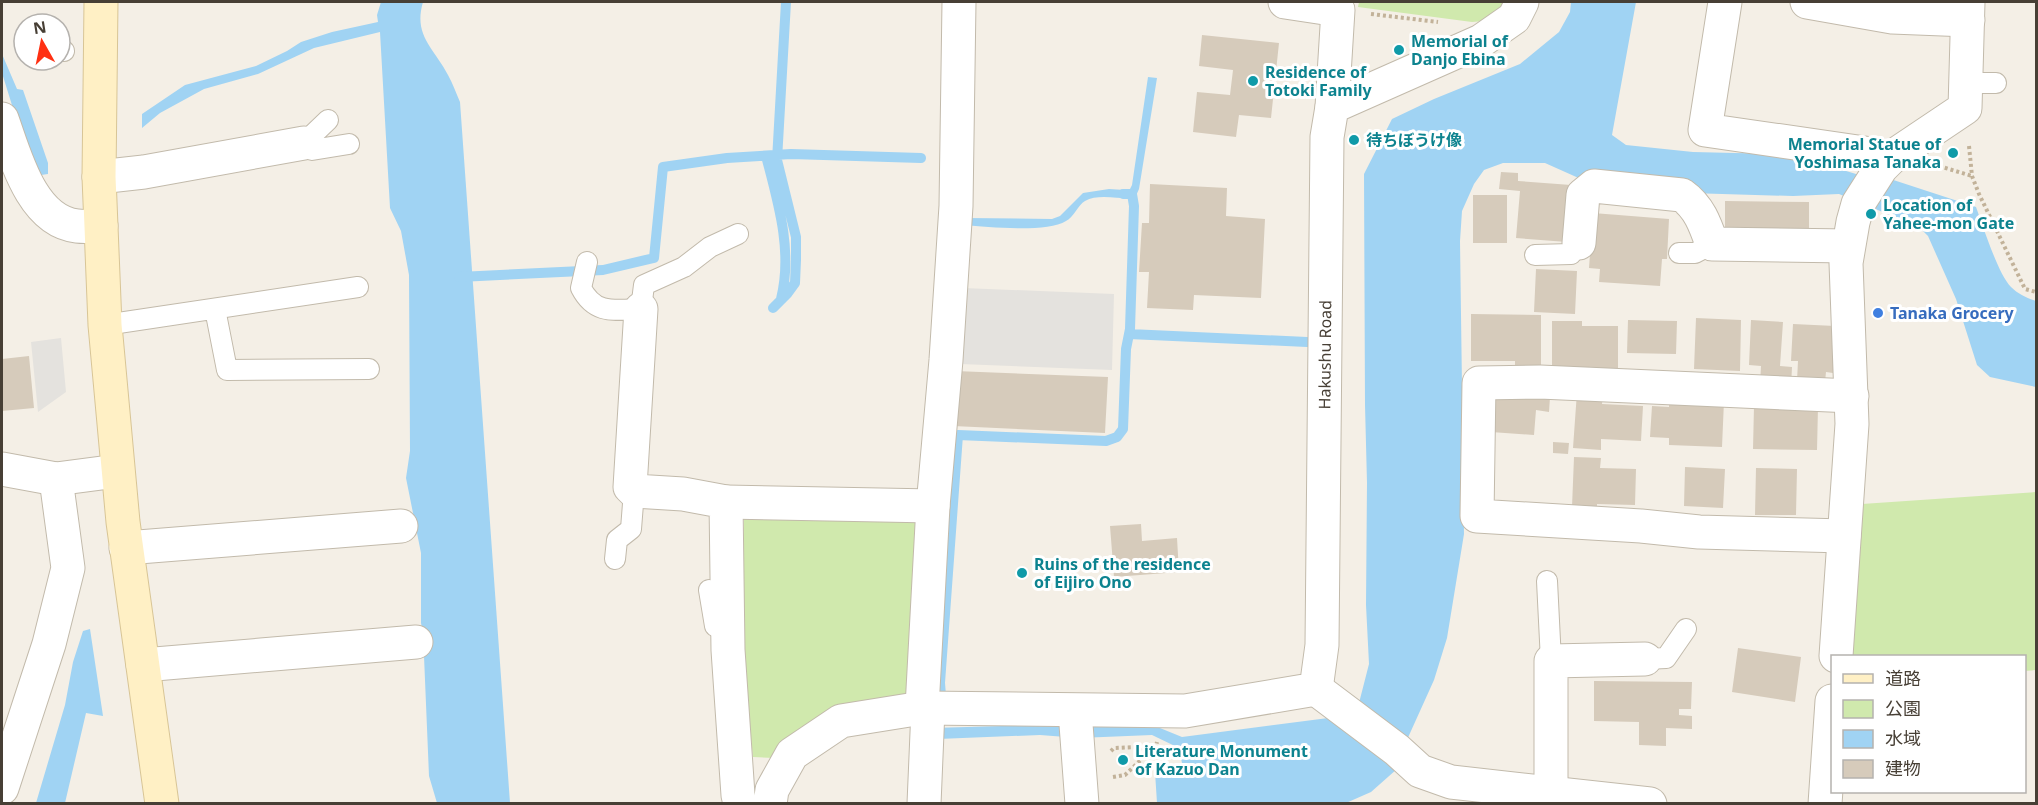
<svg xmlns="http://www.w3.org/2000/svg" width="2038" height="805" font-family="'Noto Sans','Noto Sans JP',sans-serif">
<rect width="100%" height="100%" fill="#f4efe6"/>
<path fill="#d0e9ad" d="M 1359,2 L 1509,2 L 1496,20 L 1472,22 L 1358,7 Z
M 2036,492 L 2036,670 L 2025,671 L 2024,656 L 1849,656 L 1862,504 Z
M 744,518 L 915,521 L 913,695 L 775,758 L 753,757 L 742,656 Z"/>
<path fill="#e4e2de" d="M 963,288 L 1114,294 L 1112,370 L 960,364 Z
M 61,338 L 66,392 L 38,412 L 31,342 Z"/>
<path fill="#a0d3f3" d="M 381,2 L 423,2 C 413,36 434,48 448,75 C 453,84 456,93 460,102 L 510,803 L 437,803 L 429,776 L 424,656 L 426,649 L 421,623 L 421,553 L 406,478 L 410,451 L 409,275 L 401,231 L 390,208 L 380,32 L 314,48 L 258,74 L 204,89 L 160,113 L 142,128 L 142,114 L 185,85 L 256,66 L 287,51 L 301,42 L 332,32 L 378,22 L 377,15 Z
M 1571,2 L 1636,2 L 1612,135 L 1626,145 L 1693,152 L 1777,154 L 1787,159 L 1797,156 L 1856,174 L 1872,173 L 1976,207 C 1983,226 1998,274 2011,287 C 2018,294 2027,298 2036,301 L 2036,387 L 1990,377 L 1977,365 L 1956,299 L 1928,236 L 1919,227 L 1839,194 L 1793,196 L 1689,193 L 1592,184 L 1545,163 L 1503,163 L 1484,170 L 1474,184 L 1462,211 L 1460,241 L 1464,534 L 1447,638 L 1434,680 L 1406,742 L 1397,769 L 1371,792 L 1346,803 L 1157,803 L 1155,772 L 1183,768 L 1179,748 L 1152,735 L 1079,738 L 1040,735 L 938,739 L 933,728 L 1071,724 L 1155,726 L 1182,737 L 1336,717 L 1362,735 L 1378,715 L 1359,703 L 1369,664 L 1366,605 L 1367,483 L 1365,405 L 1364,174 L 1392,119 L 1434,99 L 1520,64 L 1559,32 L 1570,12 Z
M 2,54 L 17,89 L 23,90 L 48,163 L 48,174 L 34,176 L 2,73 Z
M 1148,77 L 1157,78 L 1139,189 L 1135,198 C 1121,200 1099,193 1085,201 C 1078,205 1074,217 1066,221 C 1047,233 989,227 965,225 L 965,218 L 1052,219 L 1060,216 L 1083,193 L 1109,189 L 1125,190 L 1130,189 L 1132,185 Z
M 90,629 L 103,716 L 86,713 L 65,803 L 36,803 L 65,705 L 73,662 L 83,631 Z"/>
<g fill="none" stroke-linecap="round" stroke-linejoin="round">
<path stroke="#a0d3f3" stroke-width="10" d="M 766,156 C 778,202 793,251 781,299
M 459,277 L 603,270 L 654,258 L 663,167 L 727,158 L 791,154 L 921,158
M 773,308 L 787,294 L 795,283 L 796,260 L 796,237 L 777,160 L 786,2
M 1129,334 L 1307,342
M 941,696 L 940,683 L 958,435 L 1106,441 L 1117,437 L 1123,429 L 1126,349 L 1130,329 L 1134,206 L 1132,194 L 1123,194"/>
</g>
<path fill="#d6cbbb" d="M 1202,35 L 1279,43 L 1271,118 L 1239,115 L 1236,137 L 1193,132 L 1197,92 L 1230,95 L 1233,70 L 1199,66 Z
M 1501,172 L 1518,173 L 1518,181 L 1571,185 L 1567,242 L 1516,238 L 1520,191 L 1499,189 Z
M 1150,184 L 1227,188 L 1226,216 L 1265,219 L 1261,298 L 1194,295 L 1193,310 L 1147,308 L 1149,272 L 1139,272 L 1142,223 L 1149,223 Z
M 1473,195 L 1507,195 L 1507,243 L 1473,243 Z
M 1725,201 L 1809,202 L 1809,234 L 1725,233 Z
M 1593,213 L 1669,219 L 1667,259 L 1662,259 L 1660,286 L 1599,282 L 1600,269 L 1589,268 Z
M 1536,269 L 1577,271 L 1575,314 L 1534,312 Z
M 1471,314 L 1541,315 L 1541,369 L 1515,370 L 1515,361 L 1471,361 Z
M 1696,318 L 1741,320 L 1740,371 L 1694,369 Z
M 1628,320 L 1677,321 L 1676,354 L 1627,353 Z
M 1751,320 L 1783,322 L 1780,366 L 1792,367 L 1791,387 L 1760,385 L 1761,366 L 1749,365 Z
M 1552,321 L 1582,321 L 1582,326 L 1618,326 L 1618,374 L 1552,368 Z
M 1793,324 L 1835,326 L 1833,373 L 1826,372 L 1825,382 L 1797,381 L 1798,361 L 1791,361 Z
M 29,356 L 34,408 L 2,411 L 2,359 Z
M 955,371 L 1108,377 L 1105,433 L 953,426 Z
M 1577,392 L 1603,394 L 1602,404 L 1643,406 L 1641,441 L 1601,439 L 1601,450 L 1573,448 Z
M 1519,395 L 1550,397 L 1549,412 L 1536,410 L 1534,435 L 1491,432 L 1493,399 L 1511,400 Z
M 1669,399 L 1724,401 L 1722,447 L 1669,445 L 1669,438 L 1650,437 L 1652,406 L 1669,407 Z
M 1754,406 L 1818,407 L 1817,450 L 1753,449 Z
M 1553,442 L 1569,443 L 1568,454 L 1553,453 Z
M 1574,457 L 1601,458 L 1600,468 L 1636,469 L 1635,505 L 1597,504 L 1597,508 L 1572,507 Z
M 1685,467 L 1725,469 L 1723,508 L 1684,506 Z
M 1756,468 L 1797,469 L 1796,515 L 1755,515 Z
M 1141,524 L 1142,541 L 1177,538 L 1179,572 L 1114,577 L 1110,526 Z
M 1738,648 L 1801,657 L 1795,702 L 1732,692 Z
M 1594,681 L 1692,682 L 1691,709 L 1679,709 L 1679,715 L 1692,716 L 1692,729 L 1666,728 L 1666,746 L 1639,745 L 1639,722 L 1594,721 Z"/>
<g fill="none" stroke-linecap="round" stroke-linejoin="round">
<g stroke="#c2baab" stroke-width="22">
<path id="lane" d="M 60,50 L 64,51
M 1966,83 L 1996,83
M 328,120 L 304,143 L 312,150 L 349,144
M 1679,253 L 1695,253 L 1712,244
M 1535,255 L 1571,254 L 1579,243
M 587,262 L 581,288 C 595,315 614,310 641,309 L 644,285 L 684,267 L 710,247 L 738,234
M 215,309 L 227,370 L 369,369
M 105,325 L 358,287
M 615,559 L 617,540 L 631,529 L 634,491
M 1547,581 L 1551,661
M 709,590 L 715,626
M 1645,659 L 1666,658 L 1686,629"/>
</g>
<g stroke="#c2baab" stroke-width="35">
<g id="street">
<path d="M 1285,2 L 1338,10 L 1332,107"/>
<path d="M 1725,2 L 1705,130 L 1892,157"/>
<path d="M 1807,2 L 1892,17 L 1968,20"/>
<path d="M 2,119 C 15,155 31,221 77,226 C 85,227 93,226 101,226"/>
<path d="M 99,177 L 144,172 L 304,143"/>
<path d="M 1579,243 L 1583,195 L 1594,186 L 1682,195 C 1699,207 1705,224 1712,244 L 1848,246"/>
<path d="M 641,309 L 630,487 L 634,491 L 683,494 L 726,502 L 728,650 L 738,795 L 740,804"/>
<path d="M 2,469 L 56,479 L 117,471"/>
<path d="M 726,502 L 933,506"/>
<path d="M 1844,536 L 1699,532 L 1641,526 L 1477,516 L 1479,383 L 1540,382 L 1852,396"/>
<path d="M 126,548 L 401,526"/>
<path d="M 1836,656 L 1852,424 L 1846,263 L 1853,222 L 1858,204 L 1881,168 L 1892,157 L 1965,108 L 1968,2"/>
<path d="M 143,665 L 416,642"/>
<path d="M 1316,689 L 1397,750 L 1420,771 L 1451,782 L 1650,804"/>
<path d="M 922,708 L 933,506 L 946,360 L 956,206 L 959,2"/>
<path d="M 1075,711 L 1082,804"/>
<path d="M 2,788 L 49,644 L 68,568 L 56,479"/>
<path id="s1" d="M 770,804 L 772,790 L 792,754 L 841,721 L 922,708 L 1185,711 L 1316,689 L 1322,645 L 1327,137 L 1332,107 L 1481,41 L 1514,18 L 1522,2"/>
<path d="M 924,804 L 928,709"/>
<path d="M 1551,804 L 1551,661 L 1645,659"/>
<path d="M 1825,804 L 1832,701"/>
</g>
</g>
<g stroke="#d8c596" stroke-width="35">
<path id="secondary" d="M 101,2 L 99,177 L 105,325 L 123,522 L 162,804"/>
</g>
<path stroke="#c2b299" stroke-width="4" stroke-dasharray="3 3" stroke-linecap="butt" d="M 1371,14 L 1438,22
M 1969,146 L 1972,176 L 1979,194 L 2025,289 L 2036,292
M 1939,166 L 1972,176
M 1111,751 L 1114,748 L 1137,747 L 1146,755
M 1113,777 L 1125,775 L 1146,755 L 1154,754 L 1157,742"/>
<use href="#lane" stroke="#fff" stroke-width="20"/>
<use href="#street" stroke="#fff" stroke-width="33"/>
<use href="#secondary" stroke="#fff0c5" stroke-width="33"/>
</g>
<g fill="#0f9aa8" stroke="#fff" stroke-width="2">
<circle cx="1399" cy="50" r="6"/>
<circle cx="1253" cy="81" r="6"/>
<circle cx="1354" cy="140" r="6"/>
<circle cx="1953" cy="153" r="6"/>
<circle cx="1871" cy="214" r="6"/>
<circle cx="1022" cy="573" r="6"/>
<circle cx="1123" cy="760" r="6"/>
</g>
<circle fill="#3f7fe0" stroke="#fff" stroke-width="2" cx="1878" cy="313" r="6"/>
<g text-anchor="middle" stroke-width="6" stroke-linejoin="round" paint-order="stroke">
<g font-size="16" font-weight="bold" fill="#0d838f" stroke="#fff" text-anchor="start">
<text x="1411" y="47">Memorial of<tspan x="1411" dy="18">Danjo Ebina</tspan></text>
<text x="1265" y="78">Residence of<tspan x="1265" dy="18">Totoki Family</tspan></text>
<text x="1366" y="146">待ちぼうけ像</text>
<text x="1941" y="150" text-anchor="end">Memorial Statue of<tspan x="1941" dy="18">Yoshimasa Tanaka</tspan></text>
<text x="1883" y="211">Location of<tspan x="1883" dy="18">Yahee-mon Gate</tspan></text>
<text x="1034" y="570">Ruins of the residence<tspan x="1034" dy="18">of Eijiro Ono</tspan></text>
<text x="1135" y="757">Literature Monument<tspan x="1135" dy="18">of Kazuo Dan</tspan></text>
</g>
<g font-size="16" font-weight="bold" fill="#366cbe" stroke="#fff" text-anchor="start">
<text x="1890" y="319">Tanaka Grocery</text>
</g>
<g font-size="16" fill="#473f35" stroke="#fff">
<text dy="6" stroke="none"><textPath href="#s1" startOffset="927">Hakushu Road</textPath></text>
</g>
</g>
<rect width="2038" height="805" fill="none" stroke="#473f35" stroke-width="6"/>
<rect x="1831" y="655" width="195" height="138" fill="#ffffff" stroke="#b5b2ae" stroke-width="1.5"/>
<rect x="1843" y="674" width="30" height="9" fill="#fff0c5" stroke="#b5b2ae" stroke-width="1.5"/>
<text x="1885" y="685" font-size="18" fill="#473f35">道路</text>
<rect x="1843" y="700" width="30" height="18" fill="#d0e9ad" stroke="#b5b2ae" stroke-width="1.5"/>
<text x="1885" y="715" font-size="18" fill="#473f35">公園</text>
<rect x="1843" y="730" width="30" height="18" fill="#a0d3f3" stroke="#b5b2ae" stroke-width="1.5"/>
<text x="1885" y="745" font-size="18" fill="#473f35">水域</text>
<rect x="1843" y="760" width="30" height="18" fill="#d6cbbb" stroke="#b5b2ae" stroke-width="1.5"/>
<text x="1885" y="775" font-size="18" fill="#473f35">建物</text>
<g transform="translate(42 42) rotate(351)"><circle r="28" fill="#ffffff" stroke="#b5b2ae" stroke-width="1.5"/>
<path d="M0-4.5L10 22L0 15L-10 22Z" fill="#ff3012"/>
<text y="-9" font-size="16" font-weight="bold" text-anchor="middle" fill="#473f35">N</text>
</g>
</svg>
